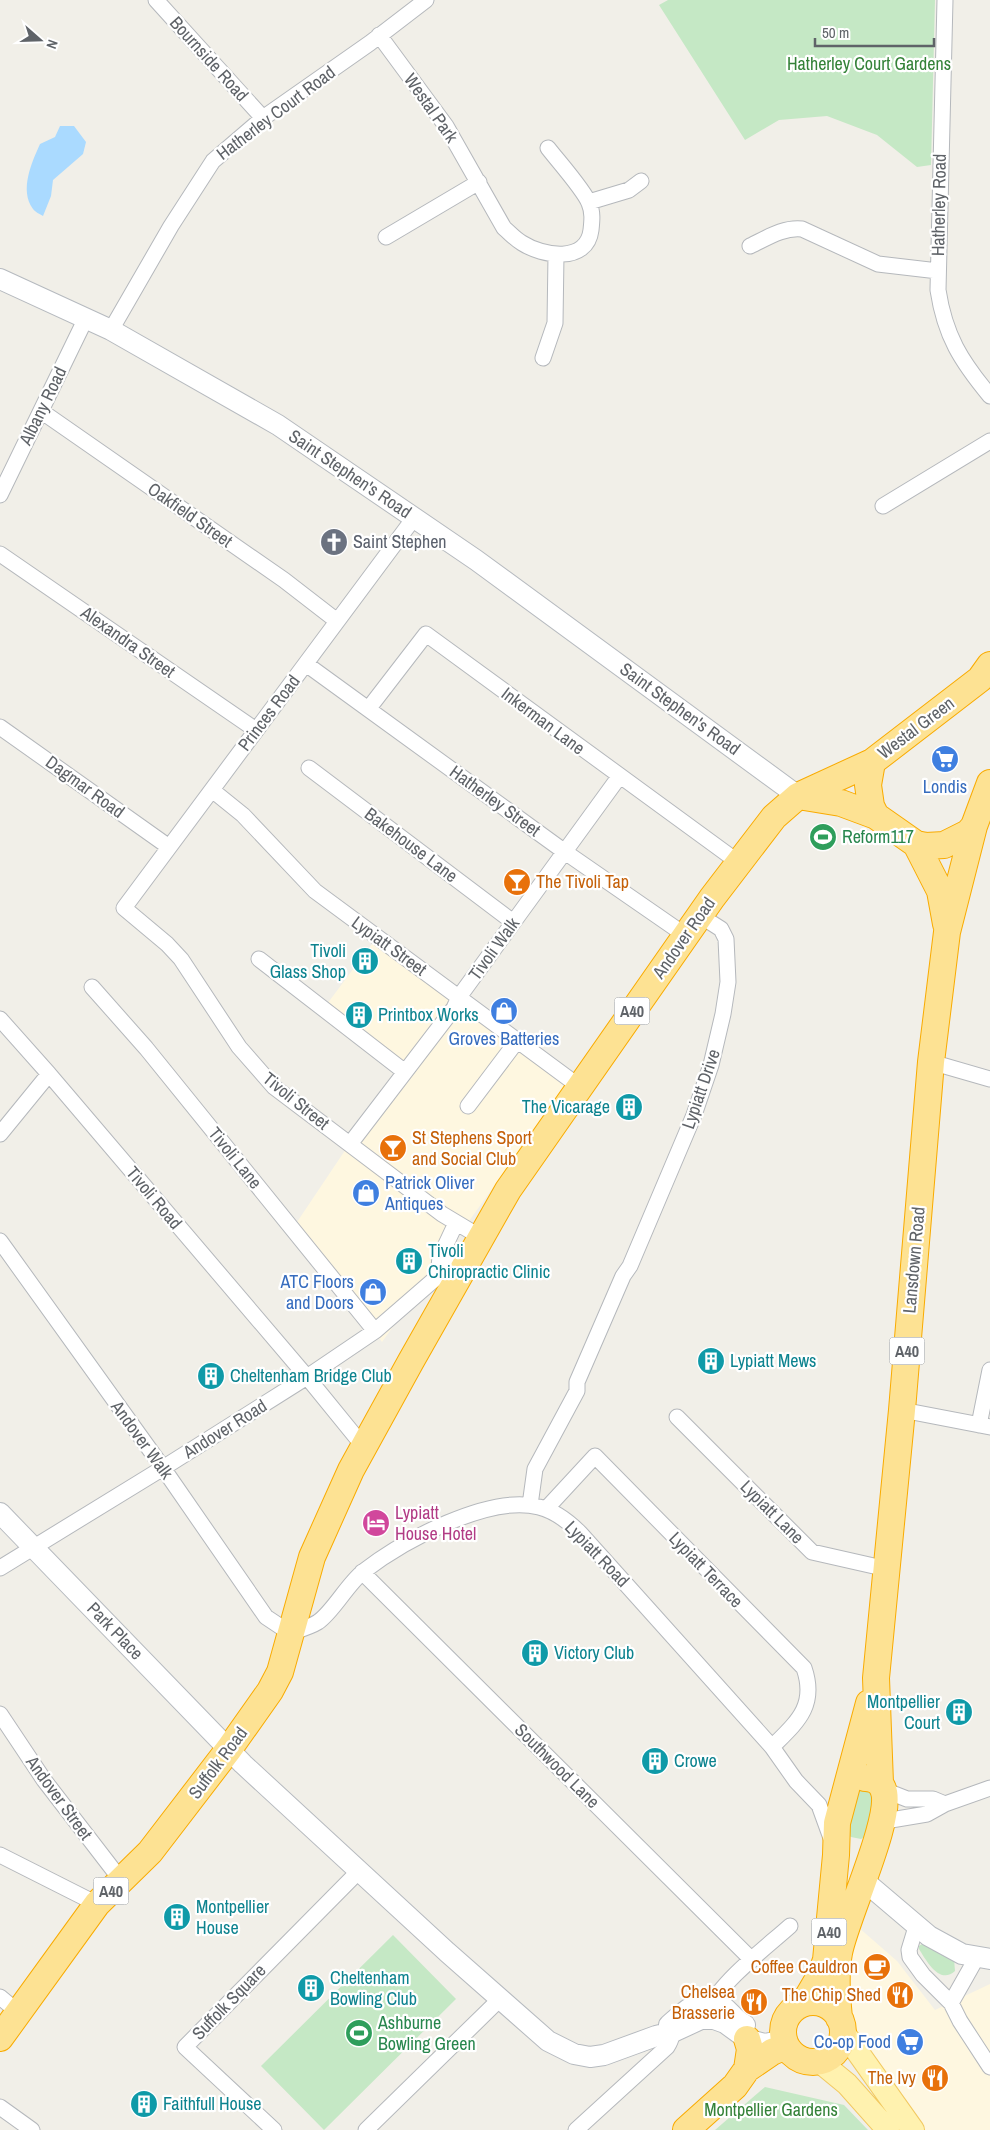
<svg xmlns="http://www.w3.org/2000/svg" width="990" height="2130" font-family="'Archivo Narrow',sans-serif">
<rect width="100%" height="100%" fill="#f1efe8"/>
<path fill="#fef7e0" d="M 375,940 L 569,1082 L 382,1342 L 295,1225 L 397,1073 L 321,1012 Z
M 858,1927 L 897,1961 L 935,2010 L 990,1984 L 990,2130 L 925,2130 L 853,2031 L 844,1958 Z"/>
<path fill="#c5e8c5" d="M 668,0 L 935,0 L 931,165 L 917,167 L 877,135 L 827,116 L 779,120 L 745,140 L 659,5 Z
M 856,1787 L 876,1792 L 866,1836 L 861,1839 L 851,1837 L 848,1834 Z
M 393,1935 L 456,1999 L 324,2130 L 261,2066 Z
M 922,1944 L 954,1959 L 955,1971 C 940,1985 927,1962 919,1949 L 919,1946 Z
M 765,2087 L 844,2105 L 868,2130 L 715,2130 Z"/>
<path fill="#aadaff" d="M 60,126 L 74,126 L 86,142 L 83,154 L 53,180 L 51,196 L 43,216 C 40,214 35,212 33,209 C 19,190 32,162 40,144 L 55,137 Z"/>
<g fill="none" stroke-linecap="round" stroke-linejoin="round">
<g stroke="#b5b8bc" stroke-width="17">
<path id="street" d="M 156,0 L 263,118
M 945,0 L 938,290 C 945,336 961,361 990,396
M 379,35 L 446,126 L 504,228 C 510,233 515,239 522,243 C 542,256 587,264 591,230 C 592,221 593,212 589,203 C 584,190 558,161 548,148
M 589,202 L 629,190 L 641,181
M 386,237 L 479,182
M 750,246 C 767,238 783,227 802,229 L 878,264 L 938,271
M 111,330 L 171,226 L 213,161 L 263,118 L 370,43 L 426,0
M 543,358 L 555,323 L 556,255
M 41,411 L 284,580 L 337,621
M 0,495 L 86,318
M 883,506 L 990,441
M 0,554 L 256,730
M 306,664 L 565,852 L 685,935
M 369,708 L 426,634 L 738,862
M 0,727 L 169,847
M 309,768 L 513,922
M 212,790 L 243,815 L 315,891 L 580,1087
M 259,959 L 405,1072
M 92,987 L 146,1048 L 375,1331
M 0,1019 L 49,1074 L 307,1377 L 364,1447
M 931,1062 L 990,1079
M 468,1106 L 517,1041
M 0,1134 L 49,1074
M 350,1144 L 454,1008 L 459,997 L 619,777
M 0,1241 L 163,1468 L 266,1617 L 290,1633 C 299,1630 310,1627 318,1622 C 333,1612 348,1583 364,1571 C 403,1541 489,1494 539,1507 C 555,1511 568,1521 580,1533 L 772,1747 L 796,1781 L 819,1805 L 831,1838
M 438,1276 L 440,1257 L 456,1223
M 902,1410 L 990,1427
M 677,1417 L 812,1552 L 887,1569
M 979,1425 L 990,1370
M 530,1505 L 535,1469 L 577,1391 L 577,1382 L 623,1276 L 630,1266 L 694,1115 L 711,1065 L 723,1014 L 728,982 L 726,939 L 721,929 L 699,915
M 546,1509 L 595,1456 L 804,1668 C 817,1706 797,1722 772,1747
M 0,1568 L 163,1468 L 307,1377 L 375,1331 L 482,1238 L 442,1214 L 274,1087 L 239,1047 L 181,959 L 167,944 L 124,908 L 414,518
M 362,1572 L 752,1960
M 0,1714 L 44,1780 L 121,1880
M 884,1790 L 907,1799 L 933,1799 L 945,1804
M 881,1832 L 885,1825 L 891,1820 L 927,1814 L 945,1804 L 990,1788
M 0,1855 L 97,1904
M 916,1927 L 909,1950 L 910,1957 L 923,1975 L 951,2003 L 960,2021 L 990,2067
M 0,1997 L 18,2012
M 951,2003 L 977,1957
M 710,2008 C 719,1983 769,1945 790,1926
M 0,2107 L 32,2130
M 274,2130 L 185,2047 L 358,1872
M 366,2130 L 500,1999
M 576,2130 L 667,2047 C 672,2039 673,2034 670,2026"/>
</g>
<g stroke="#b6babf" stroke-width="22">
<path id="secondary" d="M 0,279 L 111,330 L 278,425 L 476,560 L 798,796
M 0,1513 L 243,1764 L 447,1952 L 548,2041 L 574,2054 L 590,2057 L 604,2055 L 656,2036 L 673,2032 L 701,2019 L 714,2019 L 725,2023 L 747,2039 L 757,2042 L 765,2044 L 784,2040
M 863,1880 L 929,1936 L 962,1954 L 990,1959
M 669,2025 C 683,2013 706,1989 724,2007 C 731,2013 736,2021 745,2025"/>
</g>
<g stroke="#f2c960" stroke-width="24">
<path id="primary" d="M 842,2030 L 913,2130
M 819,2061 L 847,2084 L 888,2130"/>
</g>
<g stroke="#f9ab00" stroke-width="28">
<path id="highway" d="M 872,762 L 868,785 L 871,806 L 876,816 L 916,844 L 926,846 L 944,845 L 968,833 L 974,826 L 990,783
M 798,796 L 841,803 L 876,816
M 916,844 L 940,891 L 946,924
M 880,1783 L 876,1678 L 902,1410 L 931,1062 L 947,932 L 974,826
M783 2032a30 30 0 1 1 60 0a30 30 0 1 1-60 0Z
M 804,2003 L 821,1974 L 826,1960 L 836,1855 L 837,1823 L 869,1703
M 839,2018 C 837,1997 835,1974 839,1953 C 845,1919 895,1815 883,1789 C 880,1781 873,1778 865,1778
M 0,2038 L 97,1904 L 150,1852 L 229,1749 L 270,1691 L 280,1672 L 312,1557 L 351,1470 L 411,1361 L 508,1190 L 712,898 L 774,817 L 798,796 L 872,762 L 980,679 L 990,665
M 747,2039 L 750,2049 L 747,2069
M 686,2130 L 735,2086 L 747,2069 L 772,2052 L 786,2046"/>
</g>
<use href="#street" stroke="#fff" stroke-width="15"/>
<use href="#secondary" stroke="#fff" stroke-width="20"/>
<use href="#primary" stroke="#fff2af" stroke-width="22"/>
<use href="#highway" stroke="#fde293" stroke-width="26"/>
</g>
<defs>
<g id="church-disc" transform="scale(1.4375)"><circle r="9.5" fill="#6b7280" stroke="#fff"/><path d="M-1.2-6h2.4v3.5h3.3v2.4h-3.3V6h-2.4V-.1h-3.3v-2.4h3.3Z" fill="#fff"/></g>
<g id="supermarket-disc" transform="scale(1.4375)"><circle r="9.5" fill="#3f7fe0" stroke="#fff"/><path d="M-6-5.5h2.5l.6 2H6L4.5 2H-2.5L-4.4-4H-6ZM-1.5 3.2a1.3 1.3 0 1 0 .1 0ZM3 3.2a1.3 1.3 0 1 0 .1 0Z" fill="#fff"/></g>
<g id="stadium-disc" transform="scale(1.4375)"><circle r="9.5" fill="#2e9e5b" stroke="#fff"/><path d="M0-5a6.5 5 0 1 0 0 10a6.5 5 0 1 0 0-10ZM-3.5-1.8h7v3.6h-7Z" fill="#fff"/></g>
<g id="bar-disc" transform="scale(1.4375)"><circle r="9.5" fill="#e8710a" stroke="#fff"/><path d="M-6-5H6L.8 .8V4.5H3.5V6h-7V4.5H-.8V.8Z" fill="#fff"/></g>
<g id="building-disc" transform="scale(1.4375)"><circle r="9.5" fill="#0f9aa8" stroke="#fff"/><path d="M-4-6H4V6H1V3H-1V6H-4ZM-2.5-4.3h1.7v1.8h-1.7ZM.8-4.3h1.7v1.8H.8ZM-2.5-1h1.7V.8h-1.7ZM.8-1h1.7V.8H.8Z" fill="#fff"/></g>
<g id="shop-disc" transform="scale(1.4375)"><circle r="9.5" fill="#3f7fe0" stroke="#fff"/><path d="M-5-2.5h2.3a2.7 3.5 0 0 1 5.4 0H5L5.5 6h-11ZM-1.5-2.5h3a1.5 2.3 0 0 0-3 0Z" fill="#fff"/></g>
<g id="hotel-disc" transform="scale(1.4375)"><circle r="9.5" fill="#d1479c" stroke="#fff"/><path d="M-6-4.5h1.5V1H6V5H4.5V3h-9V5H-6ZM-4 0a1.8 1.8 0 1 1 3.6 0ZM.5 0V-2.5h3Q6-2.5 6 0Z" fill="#fff"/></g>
<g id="cafe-disc" transform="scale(1.4375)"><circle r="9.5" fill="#e8710a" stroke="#fff"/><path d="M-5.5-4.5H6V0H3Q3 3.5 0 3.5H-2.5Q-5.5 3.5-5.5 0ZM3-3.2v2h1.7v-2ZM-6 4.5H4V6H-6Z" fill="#fff"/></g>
<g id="restaurant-disc" transform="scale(1.4375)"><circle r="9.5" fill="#e8710a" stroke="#fff"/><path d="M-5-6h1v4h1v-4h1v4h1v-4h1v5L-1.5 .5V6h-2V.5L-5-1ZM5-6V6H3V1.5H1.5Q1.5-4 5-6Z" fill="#fff"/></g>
</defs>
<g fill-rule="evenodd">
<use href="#church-disc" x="334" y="542"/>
<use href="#supermarket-disc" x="945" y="759"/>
<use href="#stadium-disc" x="823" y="837"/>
<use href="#bar-disc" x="517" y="882"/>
<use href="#building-disc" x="365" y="961"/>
<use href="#shop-disc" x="504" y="1011"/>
<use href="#building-disc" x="359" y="1015"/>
<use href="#building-disc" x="629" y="1107"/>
<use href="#bar-disc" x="393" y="1148"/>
<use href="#shop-disc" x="366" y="1193"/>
<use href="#building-disc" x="409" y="1261"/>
<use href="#shop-disc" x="373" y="1292"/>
<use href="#building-disc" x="711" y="1361"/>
<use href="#building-disc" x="211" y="1376"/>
<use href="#hotel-disc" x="376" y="1523"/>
<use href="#building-disc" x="535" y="1653"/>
<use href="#building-disc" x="959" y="1712"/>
<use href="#building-disc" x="655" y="1761"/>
<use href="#building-disc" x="177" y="1917"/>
<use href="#cafe-disc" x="877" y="1967"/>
<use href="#building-disc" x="311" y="1988"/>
<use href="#restaurant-disc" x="900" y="1995"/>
<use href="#restaurant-disc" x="754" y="2002"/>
<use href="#stadium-disc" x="359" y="2033"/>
<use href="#supermarket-disc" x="910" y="2042"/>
<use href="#restaurant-disc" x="935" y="2078"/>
<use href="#building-disc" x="144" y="2104"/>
</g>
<g text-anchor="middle" stroke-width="4.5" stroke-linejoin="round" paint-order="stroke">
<g fill="#fff" stroke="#8f9295" stroke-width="1">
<rect x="614.5" y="997.5" width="35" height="27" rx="4"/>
<rect x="889.5" y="1337.5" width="35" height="27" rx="4"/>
<rect x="93.5" y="1877.5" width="35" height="27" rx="4"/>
<rect x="811.5" y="1918.5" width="35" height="27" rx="4"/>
</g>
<g font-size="16" font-weight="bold" fill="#5f6368">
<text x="632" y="1017">A40</text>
<text x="907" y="1357">A40</text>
<text x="111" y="1897">A40</text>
<text x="829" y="1938">A40</text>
</g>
<g font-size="18" fill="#5f6368" stroke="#fff">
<text transform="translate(209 59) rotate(48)" y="6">Bournside Road</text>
<text transform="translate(431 108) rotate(55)" y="6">Westal Park</text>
<text transform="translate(276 113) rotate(-37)" y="6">Hatherley Court Road</text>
<text transform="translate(939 205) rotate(-89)" y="6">Hatherley Road</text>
<text transform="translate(43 406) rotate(-64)" y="6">Albany Road</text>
<text transform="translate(350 474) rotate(34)" y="6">Saint Stephen's Road</text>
<text transform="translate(190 515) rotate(35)" y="6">Oakfield Street</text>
<text transform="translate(128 642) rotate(35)" y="6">Alexandra Street</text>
<text transform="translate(680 709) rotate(36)" y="6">Saint Stephen's Road</text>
<text transform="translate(269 713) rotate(-53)" y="6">Princes Road</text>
<text transform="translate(543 721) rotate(37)" y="6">Inkerman Lane</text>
<text transform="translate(916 728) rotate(-37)" y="6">Westal Green</text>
<text transform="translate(85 787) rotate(36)" y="6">Dagmar Road</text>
<text transform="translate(495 801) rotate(36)" y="6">Hatherley Street</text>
<text transform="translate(411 845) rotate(37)" y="6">Bakehouse Lane</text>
<text transform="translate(684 938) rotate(-55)" y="6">Andover Road</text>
<text transform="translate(389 946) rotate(36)" y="6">Lypiatt Street</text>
<text transform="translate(494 949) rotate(-54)" y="6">Tivoli Walk</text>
<text transform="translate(701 1089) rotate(-71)" y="6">Lypiatt Drive</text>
<text transform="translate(296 1101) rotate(39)" y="6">Tivoli Street</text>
<text transform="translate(235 1158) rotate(51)" y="6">Tivoli Lane</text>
<text transform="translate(154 1198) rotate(50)" y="6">Tivoli Road</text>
<text transform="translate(914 1260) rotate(-85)" y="6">Lansdown Road</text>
<text transform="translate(225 1429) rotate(-32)" y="6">Andover Road</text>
<text transform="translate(142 1440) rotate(54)" y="6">Andover Walk</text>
<text transform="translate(772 1512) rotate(45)" y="6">Lypiatt Lane</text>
<text transform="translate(597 1554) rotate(46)" y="6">Lypiatt Road</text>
<text transform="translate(706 1570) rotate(46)" y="6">Lypiatt Terrace</text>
<text transform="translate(115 1631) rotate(46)" y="6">Park Place</text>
<text transform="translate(218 1763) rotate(-53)" y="6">Suffolk Road</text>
<text transform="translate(557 1766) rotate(45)" y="6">Southwood Lane</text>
<text transform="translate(59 1798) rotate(54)" y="6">Andover Street</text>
<text transform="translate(229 2002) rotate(-46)" y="6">Suffolk Square</text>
</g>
<g font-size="18" fill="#348238" stroke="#fff">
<text x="869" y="70">Hatherley Court Gardens</text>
<text x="771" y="2116">Montpellier Gardens</text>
</g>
<g font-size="18" fill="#5b616d" stroke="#fff" text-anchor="start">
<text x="353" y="548">Saint Stephen</text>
</g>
<g font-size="18" fill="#366cbe" stroke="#fff">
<text x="945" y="793">Londis</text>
<text x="504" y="1045">Groves Batteries</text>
<text x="385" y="1189" text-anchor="start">Patrick Oliver<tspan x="385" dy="21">Antiques</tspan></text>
<text x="354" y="1288" text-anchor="end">ATC Floors<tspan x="354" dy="21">and Doors</tspan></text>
<text x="891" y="2048" text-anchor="end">Co-op Food</text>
</g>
<g font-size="18" fill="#27864d" stroke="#fff" text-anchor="start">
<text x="842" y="843">Reform117</text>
<text x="378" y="2029">Ashburne<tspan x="378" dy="21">Bowling Green</tspan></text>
</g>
<g font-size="18" fill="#c56008" stroke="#fff" text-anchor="end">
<text x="536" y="888" text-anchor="start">The Tivoli Tap</text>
<text x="412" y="1144" text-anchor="start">St Stephens Sport<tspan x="412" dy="21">and Social Club</tspan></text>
<text x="858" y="1973">Coffee Cauldron</text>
<text x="735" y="1998">Chelsea<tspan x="735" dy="21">Brasserie</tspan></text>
<text x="881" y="2001">The Chip Shed</text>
<text x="916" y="2084">The Ivy</text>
</g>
<g font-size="18" fill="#0d838f" stroke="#fff" text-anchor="start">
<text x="346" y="957" text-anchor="end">Tivoli<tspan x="346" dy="21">Glass Shop</tspan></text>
<text x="378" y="1021">Printbox Works</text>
<text x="610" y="1113" text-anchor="end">The Vicarage</text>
<text x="428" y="1257">Tivoli<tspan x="428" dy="21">Chiropractic Clinic</tspan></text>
<text x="730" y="1367">Lypiatt Mews</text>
<text x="230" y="1382">Cheltenham Bridge Club</text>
<text x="554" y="1659">Victory Club</text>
<text x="940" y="1708" text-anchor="end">Montpellier<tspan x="940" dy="21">Court</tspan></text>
<text x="674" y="1767">Crowe</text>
<text x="196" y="1913">Montpellier<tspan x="196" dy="21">House</tspan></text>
<text x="330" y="1984">Cheltenham<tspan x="330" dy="21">Bowling Club</tspan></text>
<text x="163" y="2110">Faithfull House</text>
</g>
<g font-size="18" fill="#b23c85" stroke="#fff" text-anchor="start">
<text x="395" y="1519">Lypiatt<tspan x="395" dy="21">House Hotel</tspan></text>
</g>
</g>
<g transform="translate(40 40) rotate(110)" stroke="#ffffff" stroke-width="4" paint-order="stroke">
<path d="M0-4L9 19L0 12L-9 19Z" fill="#5f6368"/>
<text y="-8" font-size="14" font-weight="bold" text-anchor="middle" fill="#5f6368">N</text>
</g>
<path d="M815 38v8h119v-8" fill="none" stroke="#5f6368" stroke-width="2.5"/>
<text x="822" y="38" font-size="15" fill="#5f6368" stroke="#ffffff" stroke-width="4" paint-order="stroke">50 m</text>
</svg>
